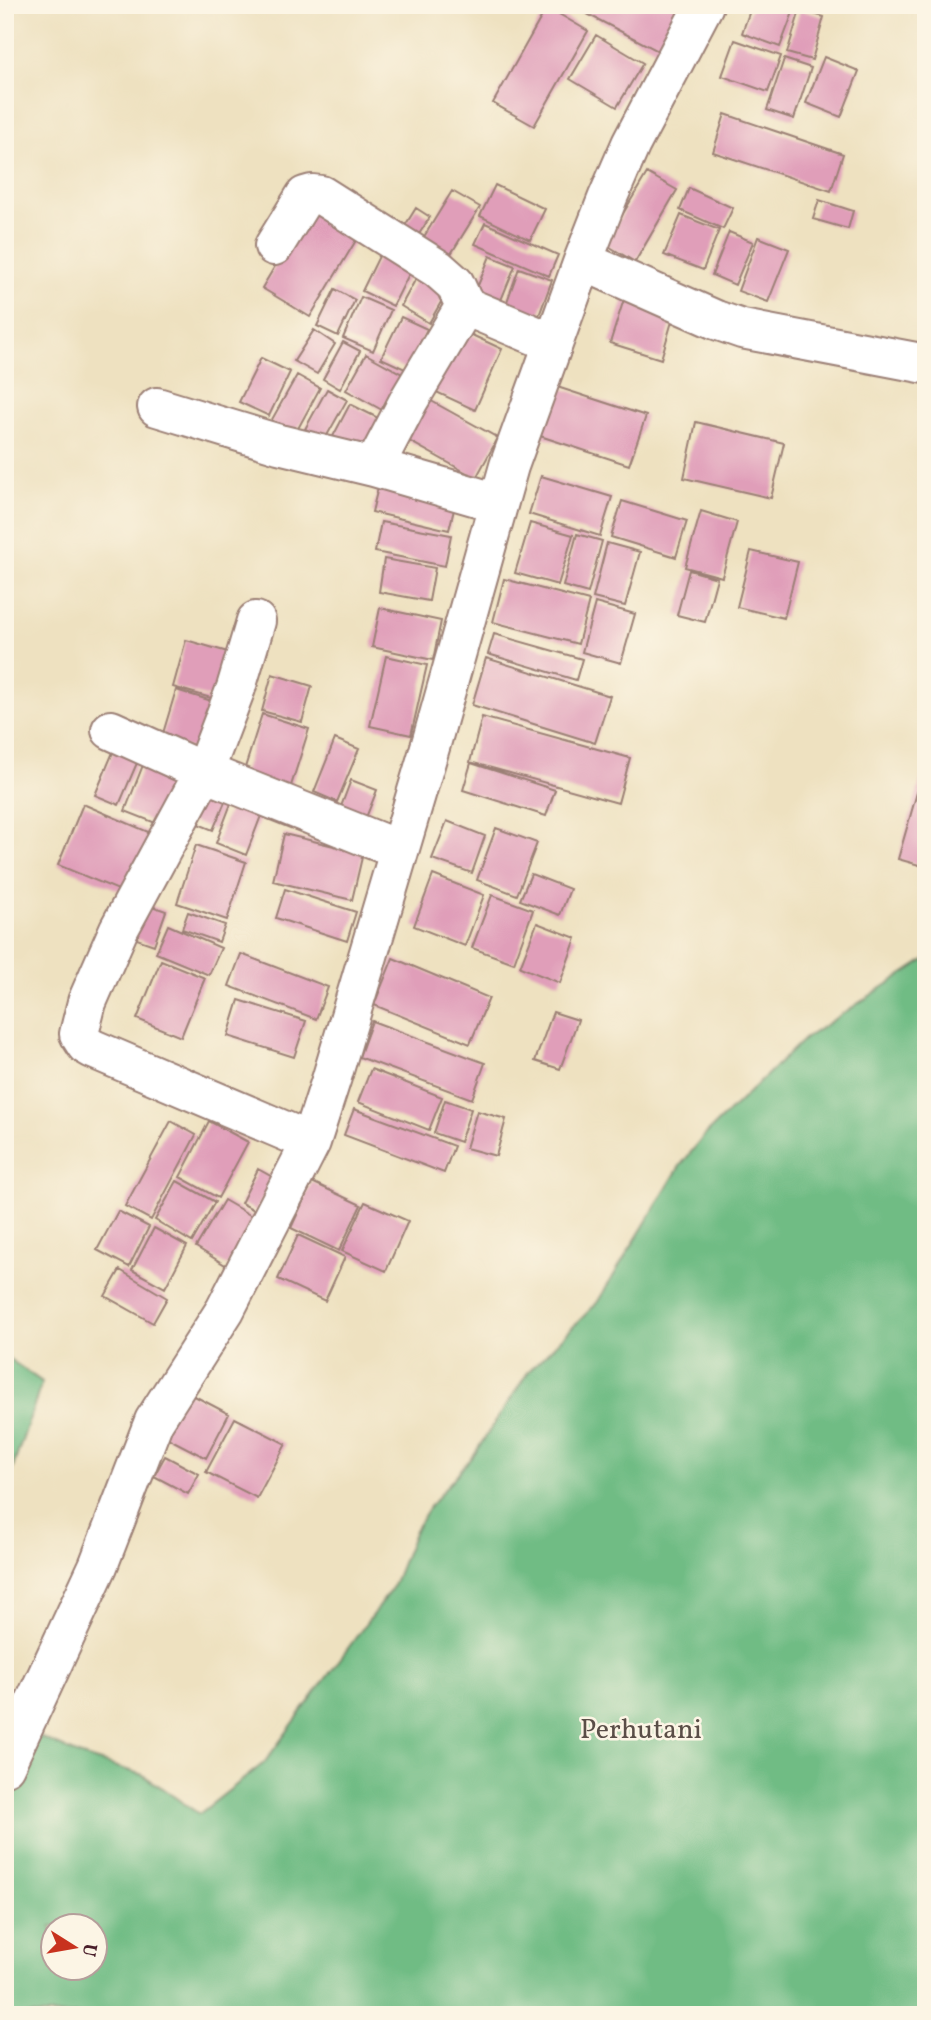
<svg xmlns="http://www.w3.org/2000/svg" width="931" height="2020" font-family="Vollkorn,serif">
<rect width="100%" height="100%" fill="#fcf5e5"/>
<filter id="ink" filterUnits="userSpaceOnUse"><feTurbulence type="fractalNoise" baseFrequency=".0143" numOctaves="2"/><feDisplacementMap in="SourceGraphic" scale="14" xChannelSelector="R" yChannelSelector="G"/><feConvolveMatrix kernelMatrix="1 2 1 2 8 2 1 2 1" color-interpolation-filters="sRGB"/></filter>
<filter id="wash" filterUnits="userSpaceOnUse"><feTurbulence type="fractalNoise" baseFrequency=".00686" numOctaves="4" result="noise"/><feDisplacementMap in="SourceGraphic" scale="28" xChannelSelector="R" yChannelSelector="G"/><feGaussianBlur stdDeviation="1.57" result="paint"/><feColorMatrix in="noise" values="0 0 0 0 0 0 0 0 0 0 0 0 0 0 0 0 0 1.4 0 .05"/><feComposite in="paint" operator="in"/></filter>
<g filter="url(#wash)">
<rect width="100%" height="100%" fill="#eee1c0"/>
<path fill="#70bc84" stroke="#5d6e58" stroke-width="2" fill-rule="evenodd" d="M 926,959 L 926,2015 L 5,2015 L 5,1721 L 81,1756 L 143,1775 L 199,1814 L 264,1763 L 392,1588 L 415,1530 L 431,1505 L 475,1453 L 529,1371 L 597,1303 L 680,1166 L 704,1136 L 804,1039 ZM 52,1926 L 94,1926 L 94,1968 L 52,1968 Z
M 5,1356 L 42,1382 L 5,1491 Z"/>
<g id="blocks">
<path fill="#e09eb9" d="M 570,5 L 673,5 L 684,11 L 662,53 Z
M 752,5 L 795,7 L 780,47 L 742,33 Z
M 547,7 L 588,31 L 534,126 L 493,103 Z
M 800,10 L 824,17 L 812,60 L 787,53 Z
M 596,35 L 643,63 L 617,107 L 570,79 Z
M 735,40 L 781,56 L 768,92 L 722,76 Z
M 824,57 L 859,71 L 841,117 L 806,103 Z
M 784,59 L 811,68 L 794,119 L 767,110 Z
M 725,114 L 843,154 L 831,191 L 713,152 Z
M 647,173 L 677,190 L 635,262 L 605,244 Z
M 495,185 L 545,209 L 530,240 L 480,216 Z
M 689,188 L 733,208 L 723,229 L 680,210 Z
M 452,191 L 480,207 L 449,257 L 422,240 Z
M 819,200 L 853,211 L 848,229 L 813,219 Z
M 313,202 L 361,232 L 310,317 L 262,288 Z
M 416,208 L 430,217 L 412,245 L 398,237 Z
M 681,215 L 719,230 L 703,270 L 664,255 Z
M 485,223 L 558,255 L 549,276 L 475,244 Z
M 729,232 L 753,242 L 735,285 L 712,275 Z
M 758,237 L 789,249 L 768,302 L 738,291 Z
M 381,252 L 412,268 L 393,306 L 362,291 Z
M 490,256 L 515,266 L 497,310 L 472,300 Z
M 519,268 L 552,280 L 537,321 L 504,310 Z
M 420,271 L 449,288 L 429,323 L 401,306 Z
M 335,289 L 355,300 L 338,336 L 317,326 Z
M 625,296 L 675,311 L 661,359 L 610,343 Z
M 361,297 L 391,310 L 373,351 L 343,338 Z
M 401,317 L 427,329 L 407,370 L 381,358 Z
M 459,329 L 502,349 L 475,410 L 432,390 Z
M 314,330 L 335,344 L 317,374 L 294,361 Z
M 343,342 L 360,351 L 340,389 L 323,379 Z
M 366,354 L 402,374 L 382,410 L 346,390 Z
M 261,358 L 290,372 L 269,416 L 239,402 Z
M 297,375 L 320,388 L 294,436 L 270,423 Z
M 551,385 L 646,416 L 629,465 L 534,434 Z
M 327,389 L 347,400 L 325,439 L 305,429 Z
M 424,397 L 498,438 L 476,478 L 402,437 Z
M 350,404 L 382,420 L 362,459 L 330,442 Z
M 696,422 L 784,443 L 771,498 L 684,478 Z
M 381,475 L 458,493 L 449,530 L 372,512 Z
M 541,476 L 612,497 L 600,536 L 529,514 Z
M 622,501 L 687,521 L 676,557 L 611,537 Z
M 701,511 L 737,522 L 722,577 L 685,567 Z
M 381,522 L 451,535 L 445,566 L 375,552 Z
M 530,523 L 573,535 L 558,585 L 515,573 Z
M 577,534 L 602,541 L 588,593 L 563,586 Z
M 607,543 L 640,552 L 625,606 L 593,598 Z
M 751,551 L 798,562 L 784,618 L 737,607 Z
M 384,559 L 435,568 L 429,601 L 379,592 Z
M 689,570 L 717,578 L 705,622 L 677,615 Z
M 504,579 L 589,601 L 578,644 L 493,622 Z
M 595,603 L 635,614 L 621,663 L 582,652 Z
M 380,608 L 441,621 L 433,660 L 372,647 Z
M 494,634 L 582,659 L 576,680 L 488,654 Z
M 186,640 L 231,653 L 218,700 L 173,687 Z
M 386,656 L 427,665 L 411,735 L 370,726 Z
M 486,658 L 610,696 L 595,743 L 472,705 Z
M 272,674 L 312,686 L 302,722 L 262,711 Z
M 176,690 L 215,702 L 201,751 L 161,740 Z
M 262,714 L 309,729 L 290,789 L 243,774 Z
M 482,717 L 630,758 L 618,803 L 470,762 Z
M 335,739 L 359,749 L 337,802 L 314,792 Z
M 116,745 L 140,756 L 119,805 L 95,795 Z
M 145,760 L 183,775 L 163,826 L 125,811 Z
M 926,761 L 926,867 L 898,859 Z
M 471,763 L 555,790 L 546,816 L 463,790 Z
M 351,780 L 377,790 L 361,830 L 336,820 Z
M 203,784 L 228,795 L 213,830 L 188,820 Z
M 232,801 L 262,813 L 246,855 L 216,843 Z
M 83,804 L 153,834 L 128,894 L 58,865 Z
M 447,821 L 485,836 L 472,873 L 432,859 Z
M 496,828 L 537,843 L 517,895 L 477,880 Z
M 284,834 L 363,853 L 352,900 L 273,881 Z
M 196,845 L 246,862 L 227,920 L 177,903 Z
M 531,874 L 570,889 L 560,915 L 520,900 Z
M 433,875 L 484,895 L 465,946 L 414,926 Z
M 285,889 L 356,912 L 347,941 L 276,918 Z
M 492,895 L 533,910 L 514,963 L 472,948 Z
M 143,903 L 166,911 L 154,945 L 131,937 Z
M 188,912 L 225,925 L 219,942 L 182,929 Z
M 537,923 L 576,938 L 560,983 L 520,967 Z
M 168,925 L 221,948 L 209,975 L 156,953 Z
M 241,954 L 328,987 L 316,1019 L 229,986 Z
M 393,958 L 489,998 L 470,1044 L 374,1005 Z
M 161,960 L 205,978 L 181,1037 L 137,1019 Z
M 239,1000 L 306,1021 L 294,1057 L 228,1036 Z
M 553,1012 L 578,1020 L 560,1069 L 535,1061 Z
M 372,1021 L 485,1063 L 472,1099 L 359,1057 Z
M 371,1069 L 442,1097 L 429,1130 L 358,1102 Z
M 445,1100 L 471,1109 L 460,1142 L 434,1133 Z
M 354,1109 L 454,1146 L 444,1173 L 344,1135 Z
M 477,1111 L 506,1119 L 496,1156 L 466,1148 Z
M 171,1121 L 196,1135 L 151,1220 L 125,1206 Z
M 209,1121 L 248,1142 L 218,1198 L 180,1177 Z
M 258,1169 L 274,1178 L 256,1211 L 241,1203 Z
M 177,1181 L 215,1202 L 192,1242 L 155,1220 Z
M 312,1182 L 361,1205 L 339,1251 L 291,1228 Z
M 224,1200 L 255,1218 L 227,1266 L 196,1247 Z
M 365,1202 L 408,1221 L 386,1271 L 342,1251 Z
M 118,1211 L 149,1227 L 129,1267 L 97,1250 Z
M 154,1228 L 187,1246 L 165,1288 L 132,1270 Z
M 298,1235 L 345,1257 L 325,1301 L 278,1279 Z
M 120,1270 L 167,1298 L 153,1323 L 105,1296 Z
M 181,1389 L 229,1414 L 206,1458 L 158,1433 Z
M 235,1418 L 286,1444 L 257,1498 L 206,1472 Z
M 165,1456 L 199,1474 L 188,1494 L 154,1476 Z"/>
</g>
</g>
<g filter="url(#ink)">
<use href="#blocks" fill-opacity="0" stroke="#9c8076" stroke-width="2"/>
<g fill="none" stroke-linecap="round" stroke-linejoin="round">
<g stroke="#9c8076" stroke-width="42">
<path id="minor" d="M 274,246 L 305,196 L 312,194 L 321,195 L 438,269 L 455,284 L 465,306 L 553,343
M 583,261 L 716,320 L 742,329 L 926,364
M 157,407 L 279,444 L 374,467 L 498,503
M 374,467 L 409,400 L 465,306
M 256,621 L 236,688 L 204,772 L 119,929 L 87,1002 L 79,1034 L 86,1045 L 93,1049 L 311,1142
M 111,730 L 204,772 L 399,850
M 5,1766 L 98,1566 L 154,1421 L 225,1310 L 311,1142 L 332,1077 L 431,744 L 509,466 L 583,261 L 608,197 L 631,144 L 704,5"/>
</g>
<use href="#minor" stroke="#fff" stroke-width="38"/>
</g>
</g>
<g text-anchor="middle" stroke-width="5" stroke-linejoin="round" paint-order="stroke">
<g font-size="28" fill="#5a4e47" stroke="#fcf5e5">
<text x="641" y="1738">Perhutani</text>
</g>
</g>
<rect width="931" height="2020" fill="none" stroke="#fcf5e5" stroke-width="28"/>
<g transform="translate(74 1947) rotate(101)"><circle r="33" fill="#fcf5e5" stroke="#b59f9b" stroke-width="2"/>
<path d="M0-5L12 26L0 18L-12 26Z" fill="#c8321e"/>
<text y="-10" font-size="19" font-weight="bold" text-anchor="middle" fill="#4a1f2b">U</text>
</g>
</svg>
